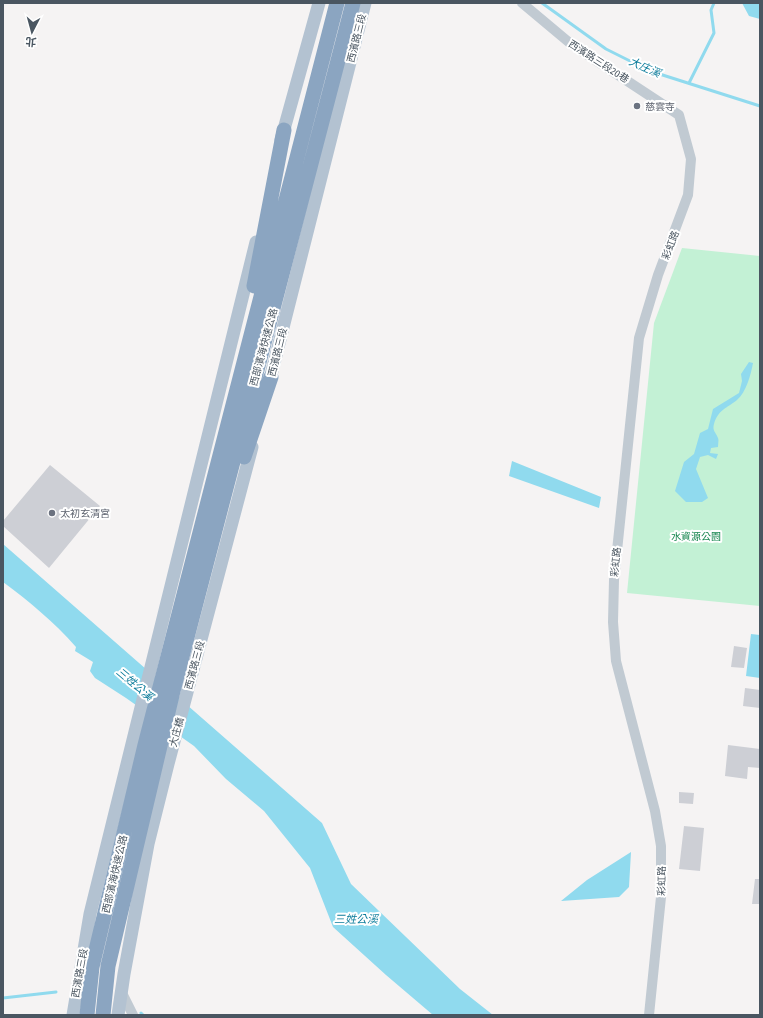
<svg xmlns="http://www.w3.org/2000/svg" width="763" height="1018" font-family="'Fira Sans Condensed','Noto Sans TC',sans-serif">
<rect width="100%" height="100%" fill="#f5f3f3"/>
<path fill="#c3f1d5" d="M 682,248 L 760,256 L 760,606 L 627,593 L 654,323 Z"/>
<path fill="#90daee" d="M 742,3 L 760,3 L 760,19 L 749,16 Z
M 749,362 L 753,363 C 751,374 746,393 737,400 C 727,408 718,410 714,424 C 712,431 716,432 718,438 C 719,440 718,444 718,447 L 711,448 L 710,453 L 718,454 L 716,459 L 708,455 L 700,457 L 696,469 L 708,498 L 702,502 L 686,502 L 675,491 L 684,462 L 694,454 L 700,433 L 708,429 L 713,409 L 739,393 L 742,381 L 741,374 Z
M 512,461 L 601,497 L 599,508 L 509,476 Z
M 3,544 L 322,823 L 351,884 L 460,989 L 493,1015 L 433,1015 L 386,975 L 333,927 L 310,868 L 264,811 L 226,779 L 194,746 L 126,698 L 95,678 L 90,671 L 93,662 L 75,651 L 76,647 C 54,622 30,602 3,582 Z
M 751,634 L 760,635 L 760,678 L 746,676 Z
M 631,852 L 629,887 L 619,897 L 561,901 L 587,880 Z"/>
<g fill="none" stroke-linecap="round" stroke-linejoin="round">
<path stroke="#90daee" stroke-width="3" d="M 542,3 L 606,49 L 650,71 L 760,106
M 689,83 L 714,33 L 711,10 L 714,3
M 3,998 L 56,992
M 141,1013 L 143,1015"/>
</g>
<path fill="#cdcfd5" d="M 50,465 L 100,506 L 49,568 L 3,526 L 3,521 Z
M 734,646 L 747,648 L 744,668 L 731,667 Z
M 745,688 L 760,690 L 760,708 L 743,706 Z
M 728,745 L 760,749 L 760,768 L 748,767 L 747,779 L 725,776 Z
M 679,792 L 694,793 L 693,804 L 679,803 Z
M 684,826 L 704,828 L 700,871 L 679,869 Z
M 755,879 L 760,879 L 760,904 L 752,904 Z"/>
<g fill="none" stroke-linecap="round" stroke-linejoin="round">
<path stroke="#c1cad2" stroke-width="10" d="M 522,3 L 571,44 L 679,115 L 691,159 L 688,195 L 658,275 L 639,338 L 614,580 L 613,622 L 616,661 L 655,811 L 661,846 L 661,897 L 649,1015
M 121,991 L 133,1015"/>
<path stroke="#b3c2d1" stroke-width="13" d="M 281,140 L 319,3
M 268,387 L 365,3
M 73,1015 L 90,914 L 256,242
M 118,1015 L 124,974 L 148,844 L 168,764 L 252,447"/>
<path stroke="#8ba5c1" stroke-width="15" d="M 254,286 L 284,130
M 244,457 L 271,377
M 87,1015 L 92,967 L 145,745 L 337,3
M 103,1015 L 108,966 L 173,691 L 353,3"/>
</g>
<g fill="#6b7280" stroke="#fff" stroke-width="1.5">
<circle cx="637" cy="106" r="4"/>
<circle cx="52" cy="513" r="4"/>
</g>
<g text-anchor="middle" stroke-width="4" stroke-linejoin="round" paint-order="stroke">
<g font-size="10" fill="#4a5661" stroke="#fff">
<text transform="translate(356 38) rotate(-76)" y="4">西濱路三段</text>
<text transform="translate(599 61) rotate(33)" y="4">西濱路三段20巷</text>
<text transform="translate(670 245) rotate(-69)" y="4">彩虹路</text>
<text transform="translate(263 347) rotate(-75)" y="4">西部濱海快速公路</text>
<text transform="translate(277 352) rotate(-76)" y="4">西濱路三段</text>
<text transform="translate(615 562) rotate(-84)" y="4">彩虹路</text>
<text transform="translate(194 665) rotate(-75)" y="4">西濱路三段</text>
<text transform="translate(176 732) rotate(-75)" y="4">大庄橋</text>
<text transform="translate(114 874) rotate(-77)" y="4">西部濱海快速公路</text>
<text transform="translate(661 881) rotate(-89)" y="4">彩虹路</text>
<text transform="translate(79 973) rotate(-80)" y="4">西濱路三段</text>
</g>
<g font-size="10" fill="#5b616d" stroke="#fff" text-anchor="start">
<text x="645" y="110">慈雲寺</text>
<text x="60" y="517">太初玄清宮</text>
</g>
<g font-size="10" fill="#17864f" stroke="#fff">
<text x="696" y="540">水資源公園</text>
</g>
<g font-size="11" font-style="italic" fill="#0c7c9b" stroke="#fff">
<text transform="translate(645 67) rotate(24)" y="4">大庄溪</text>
<text transform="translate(135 684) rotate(40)" y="4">三姓公溪</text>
<text x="356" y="923">三姓公溪</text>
</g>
</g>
<rect width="763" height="1018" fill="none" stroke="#4a5661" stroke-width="8"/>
<g transform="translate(32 32) rotate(186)" stroke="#ffffff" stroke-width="3" paint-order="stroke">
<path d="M0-3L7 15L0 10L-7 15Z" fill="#4a5661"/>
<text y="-6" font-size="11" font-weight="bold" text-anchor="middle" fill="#4a5661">北</text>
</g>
</svg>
